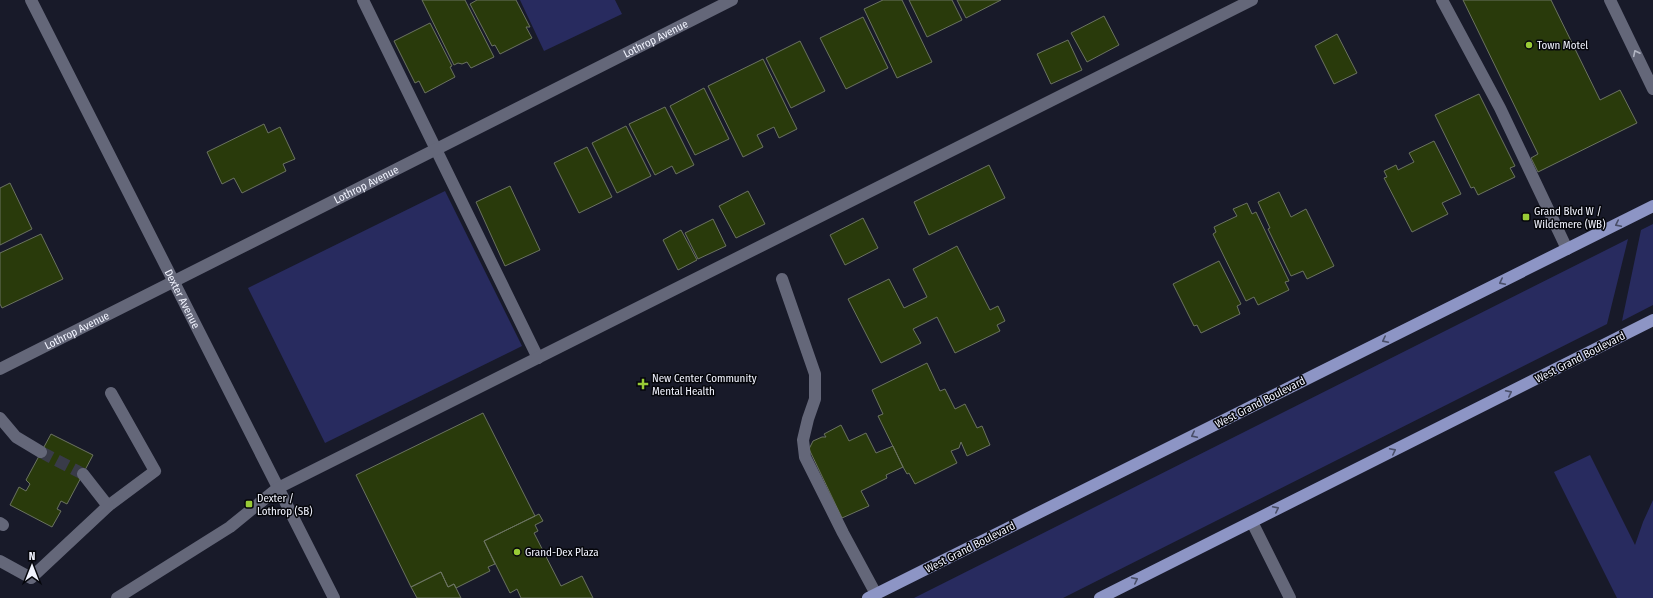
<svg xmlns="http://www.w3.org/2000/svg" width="1653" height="598" font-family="'Fira Sans Condensed',sans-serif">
<rect width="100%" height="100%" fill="#181a29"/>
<path fill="#282b5f" d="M 520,0 L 615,0 L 622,14 L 544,51 Z
M 445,191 L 522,346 L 325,443 L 248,288 Z
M 1653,224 L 1653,305 L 1622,321 L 1641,230 Z
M 1628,239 L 1607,324 L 1063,598 L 914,598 Z
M 1590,455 L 1635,545 L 1643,522 L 1653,500 L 1653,598 L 1617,598 L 1554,472 Z"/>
<path fill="#293a0b" stroke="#6b7361" d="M 422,0 L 465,0 L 494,57 L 471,68 L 467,62 L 462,64 L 458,63 L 454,65 Z
M 477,0 L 516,0 L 530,27 L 526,27 L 532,38 L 500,54 L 495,45 L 492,46 L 470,4 Z
M 883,0 L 902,0 L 932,62 L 897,78 L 864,9 Z
M 909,0 L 952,0 L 962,20 L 927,37 Z
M 957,0 L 1001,0 L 966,18 Z
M 1463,0 L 1551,0 L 1600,100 L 1620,90 L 1637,123 L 1538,172 L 1531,158 L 1538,154 Z
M 1104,16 L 1119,45 L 1087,62 L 1071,33 Z
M 863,17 L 888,68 L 846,89 L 820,38 Z
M 430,23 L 452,66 L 450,67 L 455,77 L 425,93 L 419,81 L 415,83 L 394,41 Z
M 1337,34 L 1357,73 L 1334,84 L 1315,46 Z
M 1068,40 L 1082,70 L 1051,84 L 1037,54 Z
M 800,41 L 825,91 L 791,108 L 766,58 Z
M 763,59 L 797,129 L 779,138 L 774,127 L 757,135 L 763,147 L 743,157 L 708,86 Z
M 704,88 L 729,139 L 695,155 L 670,106 Z
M 1479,94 L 1515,166 L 1510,168 L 1515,177 L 1478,195 L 1474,187 L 1471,188 L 1435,115 Z
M 665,107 L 694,165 L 676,174 L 672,166 L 655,175 L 629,124 Z
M 264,124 L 268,133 L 280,127 L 295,159 L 283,164 L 286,171 L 242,193 L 234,178 L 222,184 L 207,152 Z
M 626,126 L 651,176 L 617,193 L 592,143 Z
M 1434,141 L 1461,194 L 1442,203 L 1448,214 L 1412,232 L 1384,178 L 1387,177 L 1384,171 L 1396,165 L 1398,170 L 1414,162 L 1409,153 Z
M 587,147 L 612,197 L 579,213 L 554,163 Z
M 989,165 L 1005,198 L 929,235 L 914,202 Z
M 10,183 L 32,229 L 0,245 L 0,188 Z
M 510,186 L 540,250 L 505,266 L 476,202 Z
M 748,191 L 765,224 L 736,238 L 719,206 Z
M 1279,192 L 1291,217 L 1306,209 L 1334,266 L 1307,279 L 1303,271 L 1291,276 L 1268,229 L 1270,228 L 1258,202 Z
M 1247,203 L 1252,214 L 1256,212 L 1289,281 L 1285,282 L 1289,290 L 1258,305 L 1254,297 L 1246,301 L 1213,234 L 1216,232 L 1214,227 L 1237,216 L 1233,209 Z
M 863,218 L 878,248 L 845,265 L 830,235 Z
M 713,219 L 726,246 L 698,259 L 685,233 Z
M 681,230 L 697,260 L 678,270 L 663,240 Z
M 41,234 L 63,279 L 2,308 L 0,304 L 0,253 Z
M 957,246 L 990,310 L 998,306 L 1005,321 L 997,325 L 1000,331 L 955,353 L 937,317 L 913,329 L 921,343 L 881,363 L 848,299 L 889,279 L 904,308 L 927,297 L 913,269 Z
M 1219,261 L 1241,304 L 1237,306 L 1240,314 L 1201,333 L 1197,325 L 1194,326 L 1173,284 Z
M 927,363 L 940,391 L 945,389 L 955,409 L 965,404 L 977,428 L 982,426 L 990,445 L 967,456 L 961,442 L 959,448 L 951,451 L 957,463 L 915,484 L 909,473 L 907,474 L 903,467 L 878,416 L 883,414 L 872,390 Z
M 483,413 L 535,516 L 484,541 L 495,564 L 488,567 L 490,571 L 456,588 L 454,584 L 448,587 L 441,572 L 411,587 L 356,475 Z
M 841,425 L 849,441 L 866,433 L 876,453 L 893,446 L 903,467 L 886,475 L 887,478 L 861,491 L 869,506 L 842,518 L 809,449 L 813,441 L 822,437 L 826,437 L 824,434 Z
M 51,434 L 93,455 L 67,504 L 61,501 L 57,509 L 61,511 L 52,527 L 10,505 L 19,487 L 26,491 L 30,484 L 26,480 Z
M 539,514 L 543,521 L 535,525 L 538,531 L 534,533 L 561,586 L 582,576 L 593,598 L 521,598 L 517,589 L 510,593 L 484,541 Z
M 441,572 L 448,587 L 454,584 L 461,598 L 417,598 L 411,587 Z"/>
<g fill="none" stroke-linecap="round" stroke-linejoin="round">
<path stroke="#393b49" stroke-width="12" stroke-dasharray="12 6" stroke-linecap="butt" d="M 41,452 L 83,474"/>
<g stroke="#646779" stroke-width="12">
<path id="s1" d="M 31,0 L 334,598"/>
<path d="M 363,0 L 538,358"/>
<path d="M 1442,0 L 1500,108 L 1567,249"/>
<path d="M 1610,0 L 1653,89"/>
<path d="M 782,279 L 815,374 L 815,399 L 808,419 L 803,440 L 805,457 L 843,533 L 876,594"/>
<path id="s2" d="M 0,369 L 732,0"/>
<path d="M 0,418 L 16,437 L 41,452"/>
<path d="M 108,506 L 155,471 L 111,393"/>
<path d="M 1252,522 L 1290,598"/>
<path d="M 0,523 L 3,525"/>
<path d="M 0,561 L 31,578 L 108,506 L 83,474"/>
<path d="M 117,598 L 230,527 L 278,488 L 1252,0"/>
</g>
<path stroke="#8d95c5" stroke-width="12" d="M 868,598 L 1653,206
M 1100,598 L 1653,320"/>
</g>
<defs><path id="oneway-chevron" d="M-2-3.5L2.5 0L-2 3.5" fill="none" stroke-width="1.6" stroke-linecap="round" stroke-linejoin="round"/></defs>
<use stroke="#b2b5c3" href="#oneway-chevron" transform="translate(1636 53) rotate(-116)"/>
<g stroke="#494e68">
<use href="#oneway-chevron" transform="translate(1618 224) rotate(154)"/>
<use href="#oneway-chevron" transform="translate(1502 282) rotate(153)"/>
<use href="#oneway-chevron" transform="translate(1385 340) rotate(153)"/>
<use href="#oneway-chevron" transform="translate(1509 393) rotate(-27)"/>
<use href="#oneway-chevron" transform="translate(1194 435) rotate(153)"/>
<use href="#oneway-chevron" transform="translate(1393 451) rotate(-27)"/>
<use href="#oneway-chevron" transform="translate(1276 509) rotate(-27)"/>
<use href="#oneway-chevron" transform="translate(1135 580) rotate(-27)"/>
</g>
<g fill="#99cb36" stroke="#05060b" stroke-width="1.5">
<circle cx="1529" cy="45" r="4"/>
<rect x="1522" y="213" width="8" height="8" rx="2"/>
<path d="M641 378h4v4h4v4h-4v4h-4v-4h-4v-4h4z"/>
<rect x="245" y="500" width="8" height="8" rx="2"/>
<circle cx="517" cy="552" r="4"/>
</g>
<g text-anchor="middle" stroke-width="3" stroke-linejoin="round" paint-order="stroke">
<g font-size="11" fill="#f2f4ff" stroke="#05060b">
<text dy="4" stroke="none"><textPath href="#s2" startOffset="734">Lothrop Avenue</textPath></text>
<text dy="4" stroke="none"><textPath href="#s2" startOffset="410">Lothrop Avenue</textPath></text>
<text dy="4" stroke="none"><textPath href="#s1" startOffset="335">Dexter Avenue</textPath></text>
<text dy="4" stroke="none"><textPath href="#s2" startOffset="86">Lothrop Avenue</textPath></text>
<text transform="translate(1580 357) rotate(-27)" y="4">West Grand Boulevard</text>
<text transform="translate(1260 402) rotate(-27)" y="4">West Grand Boulevard</text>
<text transform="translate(970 547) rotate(-27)" y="4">West Grand Boulevard</text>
</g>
<g font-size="11" fill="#f2f4ff" stroke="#05060b" text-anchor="start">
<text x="1537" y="49">Town Motel</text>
<text x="1534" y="215">Grand Blvd W /<tspan x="1534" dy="13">Wildemere (WB)</tspan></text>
<text x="652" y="382">New Center Community<tspan x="652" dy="13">Mental Health</tspan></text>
<text x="257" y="502">Dexter /<tspan x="257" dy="13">Lothrop (SB)</tspan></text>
<text x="525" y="556">Grand-Dex Plaza</text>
</g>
</g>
<g transform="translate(32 566)" stroke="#05060b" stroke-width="3" paint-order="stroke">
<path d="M0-3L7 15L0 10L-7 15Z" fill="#f2f4ff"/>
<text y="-6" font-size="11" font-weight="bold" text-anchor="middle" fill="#f2f4ff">N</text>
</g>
</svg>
